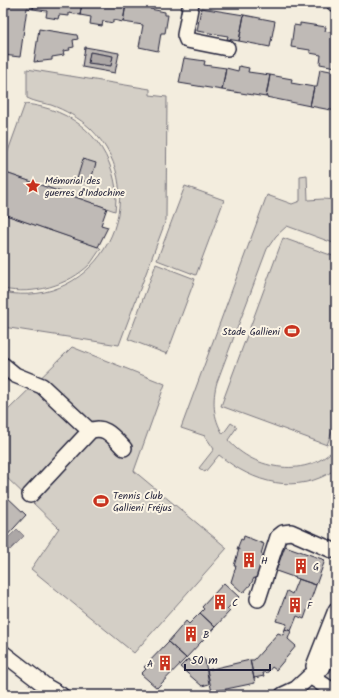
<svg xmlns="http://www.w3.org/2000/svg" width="339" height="698" font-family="Kalam,sans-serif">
<rect width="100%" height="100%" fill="#f3edde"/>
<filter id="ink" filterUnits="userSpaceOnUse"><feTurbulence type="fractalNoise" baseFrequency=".025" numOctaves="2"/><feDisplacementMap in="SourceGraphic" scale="8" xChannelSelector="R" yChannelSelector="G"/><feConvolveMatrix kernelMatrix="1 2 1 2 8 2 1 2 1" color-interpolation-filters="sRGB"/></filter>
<g filter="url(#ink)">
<path fill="#d4cfc6" stroke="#7b7880" d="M 27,69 L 150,89 L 150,95 L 167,97 L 166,220 L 119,345 L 3,327 L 3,292 C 98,312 159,195 90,128 C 79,118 65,110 51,105 C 43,103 35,102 27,98 Z
M 25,104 C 73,109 109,139 116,189 C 116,196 116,204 115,211 L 3,172 L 3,165 Z
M 307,175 L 308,200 L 323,199 L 336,200 L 336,244 L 287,226 L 276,236 L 267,249 L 217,382 C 212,400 213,418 223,434 L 231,423 L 237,427 L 228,440 C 254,471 309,479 336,447 L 336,469 C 297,496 253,483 219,455 L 205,472 L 199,468 L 214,449 L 205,436 L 181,428 L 267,195 L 292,204 L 300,201 L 300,176 Z
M 185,186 L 224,200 L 196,275 L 157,260 Z
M 3,214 L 99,247 L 101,249 C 97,253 94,259 90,264 C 68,286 33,295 3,289 Z
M 283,238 L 336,257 L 336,420 L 327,445 L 221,406 Z
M 156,264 L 195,279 L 167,354 L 128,339 Z
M 72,347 L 165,384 L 134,471 L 227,548 L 134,653 L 31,569 L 59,528 L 3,474 L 3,415 Z
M 336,657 L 336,695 L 302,695 L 310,692 L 324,692 L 332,681 L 325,676 Z"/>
<path fill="#aca7a6" stroke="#75727b" d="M 90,52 L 113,56 L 111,66 L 88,63 Z
M 17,529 L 24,536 L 10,550 L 3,543 Z"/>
<path fill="#bfbab6" stroke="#22223b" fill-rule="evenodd" d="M 6,3 L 34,3 L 33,9 L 27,8 L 20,57 L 3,55 L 3,22 Z
M 34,3 L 82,3 L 80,15 L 69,13 L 69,16 L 59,15 L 58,19 L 46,17 L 47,11 L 33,9 Z
M 82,3 L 126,4 L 123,22 L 113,20 L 113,23 L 103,21 L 102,26 L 90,24 L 91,17 L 80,15 Z
M 141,3 L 151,4 L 150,9 L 165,12 L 165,15 L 168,15 L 165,33 L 161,33 L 158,51 L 139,47 L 143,25 L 123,22 L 126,4 L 140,6 Z
M 201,8 L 244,15 L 239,41 L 227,39 L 228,36 L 197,31 Z
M 244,15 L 275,21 L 270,47 L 239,41 Z
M 300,23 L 326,27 L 325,31 L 334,33 L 334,29 L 336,29 L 336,67 L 320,64 L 321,55 L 310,53 L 310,50 L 291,47 L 294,25 L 300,26 Z
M 39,29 L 77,35 L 78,39 L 73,40 L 74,47 L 69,48 L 70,50 L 63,51 L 64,55 L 52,57 L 52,60 L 34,62 Z
M 85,47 L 119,53 L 115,73 L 82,67 ZM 90,52 L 113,56 L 111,66 L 88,63 Z
M 184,58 L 205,61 L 204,65 L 226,68 L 222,90 L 179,83 Z
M 239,66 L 249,68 L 248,72 L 270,75 L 266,97 L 222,90 L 226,68 L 238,71 Z
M 320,69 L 336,72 L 336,111 L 310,106 L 314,87 L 317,87 Z
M 270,75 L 292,79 L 291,83 L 314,87 L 310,106 L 266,97 Z
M 83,159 L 96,163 L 90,183 L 77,179 Z
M 3,172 L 107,208 L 101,225 L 108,227 L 98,247 L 3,214 Z
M 4,494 L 26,515 L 3,540 L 3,495 Z
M 244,536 L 264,544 L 261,554 L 265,555 L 256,579 L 254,578 L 251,584 L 243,593 L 231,582 L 236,566 L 234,566 L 239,549 L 237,549 L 241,539 L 243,540 Z
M 285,546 L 325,560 L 316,585 L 276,571 Z
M 298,579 L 316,585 L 304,619 L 297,616 L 291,631 L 285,629 L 287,624 L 276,621 L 287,591 L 292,594 Z
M 224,583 L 239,597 L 227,609 L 230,611 L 215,627 L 200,613 L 204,609 L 202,607 Z
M 200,613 L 215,627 L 186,658 L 168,642 L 186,621 L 189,624 Z
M 285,629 L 291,631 L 288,639 L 296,646 L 276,670 L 272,667 L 268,672 L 263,673 L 264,676 L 254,678 L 250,660 L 254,660 L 278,633 L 283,635 Z
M 168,642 L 186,658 L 157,688 L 141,674 L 146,669 L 144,667 Z
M 202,658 L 205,660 L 209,684 L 202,686 L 180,667 L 188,659 L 195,665 Z
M 250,660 L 255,683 L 212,692 L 207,670 Z"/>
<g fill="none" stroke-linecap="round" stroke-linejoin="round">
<g stroke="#22223b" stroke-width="18">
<path id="minor" d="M 191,3 L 185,35 L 187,40 L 227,48
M 334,3 L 336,3
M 3,365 L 15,375 L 42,386 L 90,431
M 30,495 L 90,431 C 105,424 114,438 124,448
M 258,599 L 278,537 L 283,533 L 291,532 L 332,550
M 3,653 L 47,687 L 61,695
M 314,666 L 336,610
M 310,676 L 336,693
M 283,695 L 296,689 L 310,676 L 322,668 L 336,641"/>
</g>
<use href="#minor" stroke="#fcf5e5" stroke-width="15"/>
</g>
</g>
<defs>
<g id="sight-bare" transform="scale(1.2)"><path d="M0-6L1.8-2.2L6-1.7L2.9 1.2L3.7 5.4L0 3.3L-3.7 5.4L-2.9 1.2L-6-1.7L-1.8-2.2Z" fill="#c8321e" stroke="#fcf5e5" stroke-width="2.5" paint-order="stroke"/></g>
<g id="stadium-bare" transform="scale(1.2)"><path d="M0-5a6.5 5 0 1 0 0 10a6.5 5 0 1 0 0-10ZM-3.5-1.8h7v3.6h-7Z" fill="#c8321e" stroke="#fcf5e5" stroke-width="2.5" paint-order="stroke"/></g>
<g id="building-bare" transform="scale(1.2)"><path d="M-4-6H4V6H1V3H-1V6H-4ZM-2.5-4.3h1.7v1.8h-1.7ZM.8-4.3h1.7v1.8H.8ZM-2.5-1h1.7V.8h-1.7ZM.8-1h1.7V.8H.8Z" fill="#c8321e" stroke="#fcf5e5" stroke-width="2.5" paint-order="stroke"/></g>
</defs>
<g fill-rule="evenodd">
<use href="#sight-bare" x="33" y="186"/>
<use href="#stadium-bare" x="292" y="331"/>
<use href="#stadium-bare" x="101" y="501"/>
<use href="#building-bare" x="249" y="560"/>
<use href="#building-bare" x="301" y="566"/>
<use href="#building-bare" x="220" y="602"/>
<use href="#building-bare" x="295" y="605"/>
<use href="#building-bare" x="191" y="634"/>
<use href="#building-bare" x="165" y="663"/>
</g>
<g text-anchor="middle" stroke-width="4" stroke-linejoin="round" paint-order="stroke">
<g font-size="10" fill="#22223b" stroke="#fcf5e5" text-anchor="start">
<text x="45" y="184">Mémorial des<tspan x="45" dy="12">guerres d'Indochine</tspan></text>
<text x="280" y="335" text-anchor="end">Stade Gallieni</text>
<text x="113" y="499">Tennis Club<tspan x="113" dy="12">Gallieni Fréjus</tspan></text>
<text x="261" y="564">H</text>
<text x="313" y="570">G</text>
<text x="232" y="606">C</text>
<text x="307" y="609">F</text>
<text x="203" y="638">B</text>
<text x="153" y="667" text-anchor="end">A</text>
</g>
</g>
<rect width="339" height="698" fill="none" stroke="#fcf5e5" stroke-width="16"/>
<rect x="8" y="8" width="323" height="682" fill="none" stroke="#22223b" stroke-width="1.5" filter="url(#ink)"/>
<path d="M185 664v6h85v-6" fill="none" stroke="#22223b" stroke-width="2"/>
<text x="191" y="664" font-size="12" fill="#22223b" stroke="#fcf5e5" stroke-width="3" paint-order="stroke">50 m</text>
</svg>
